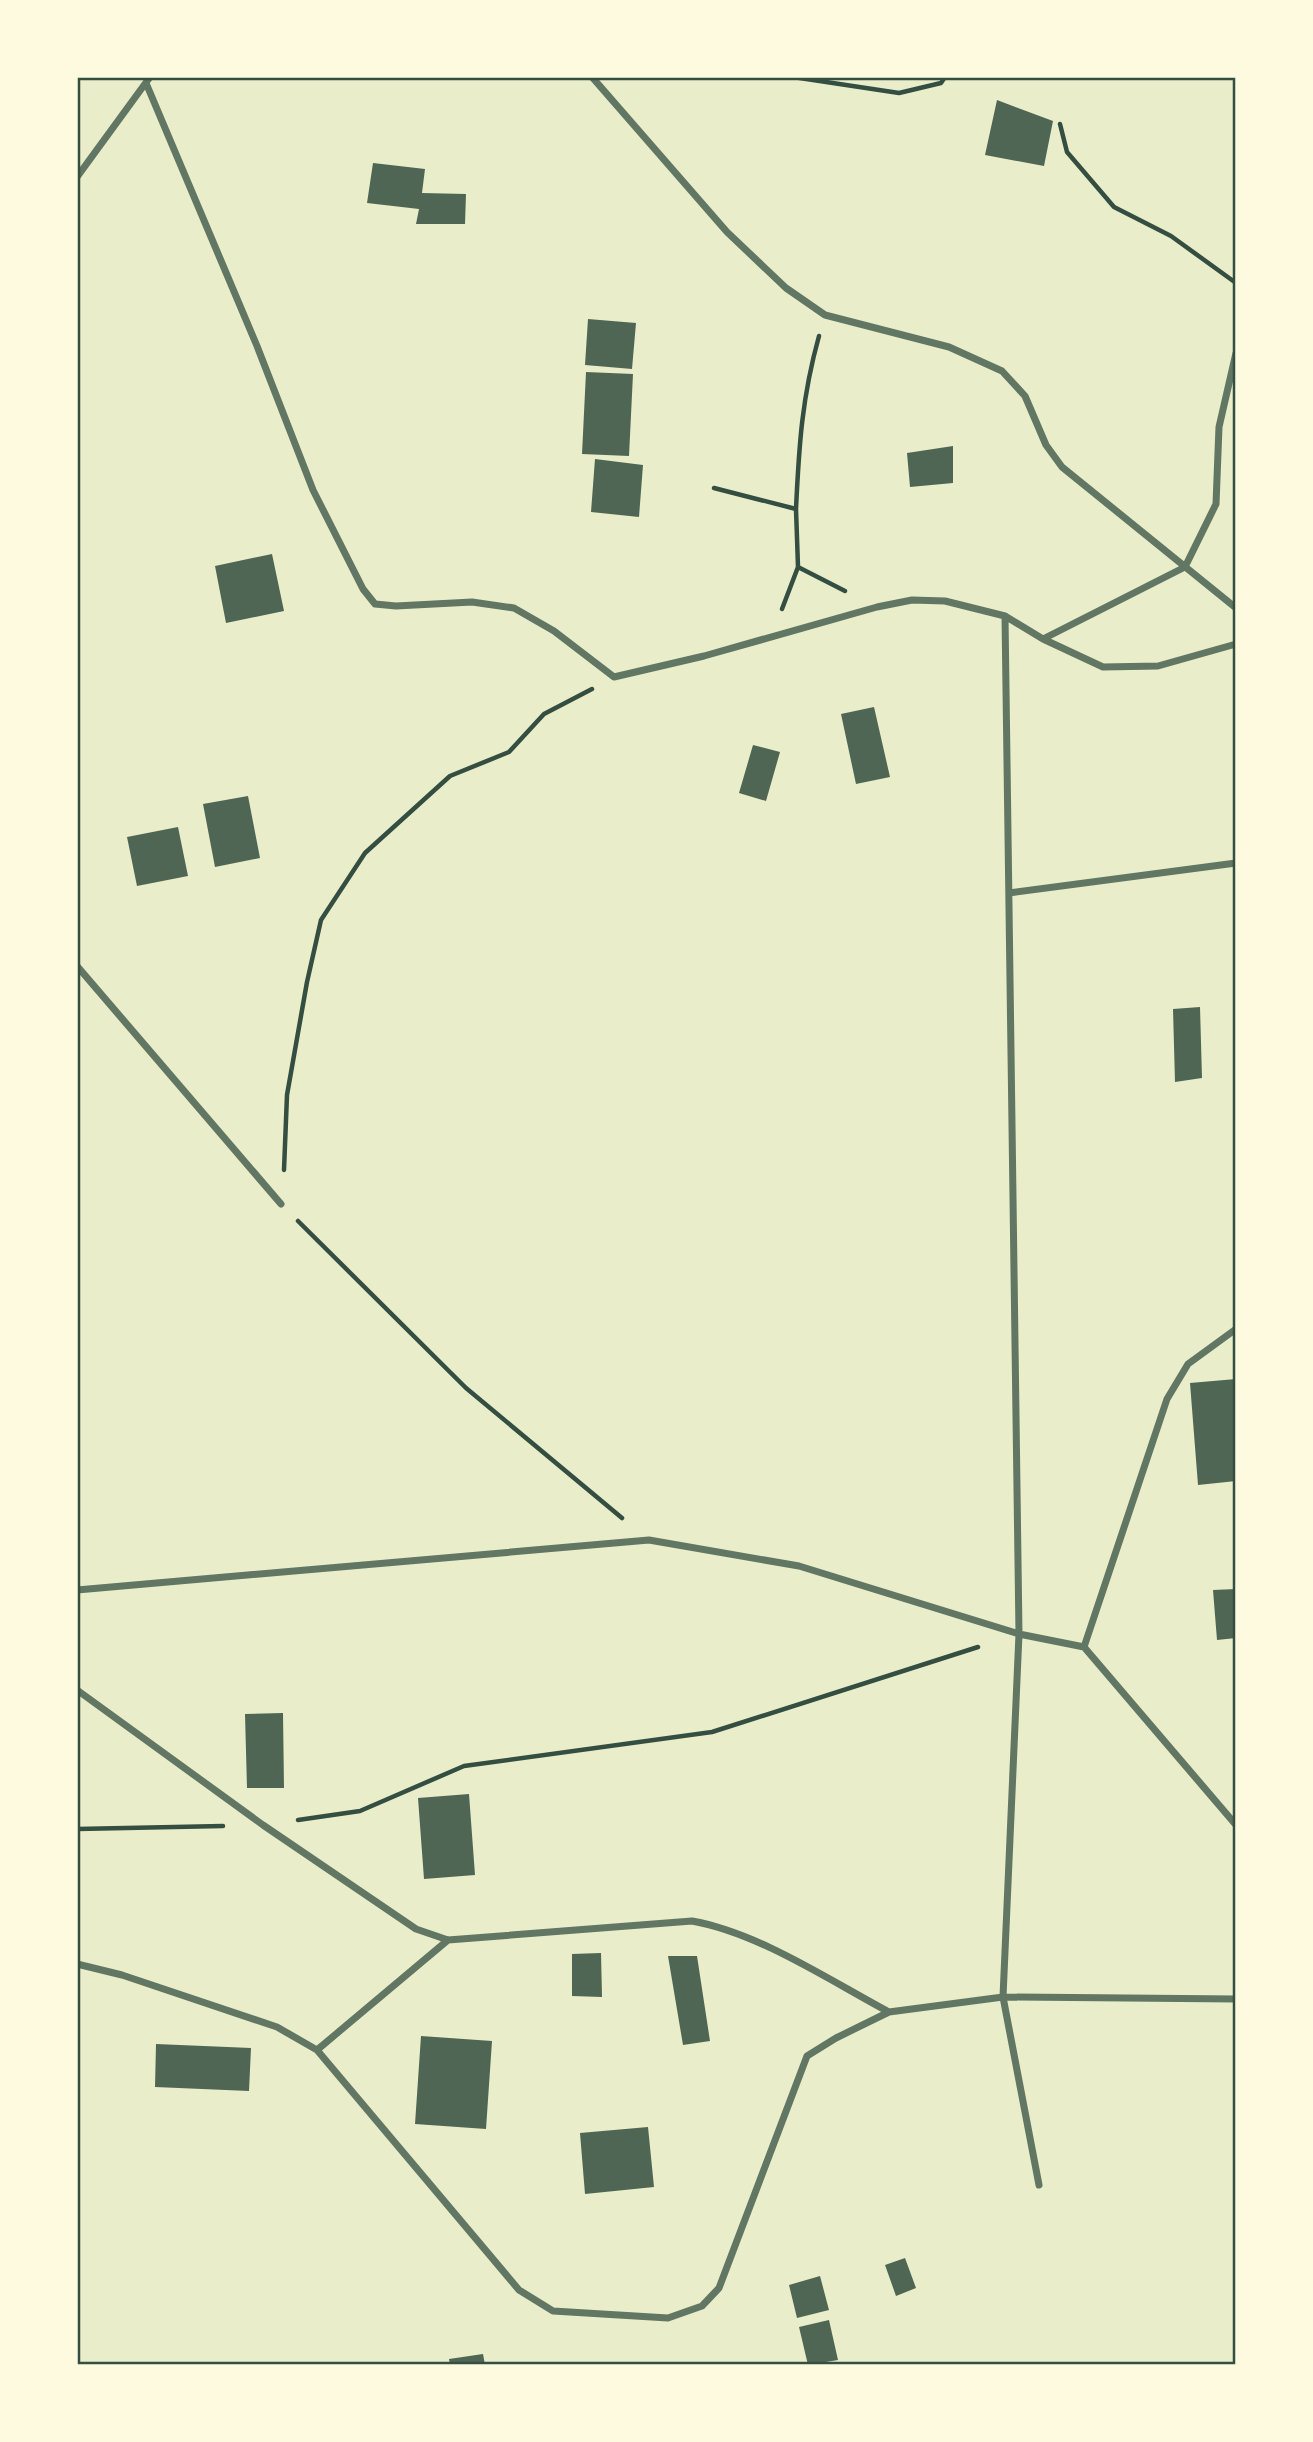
<svg xmlns="http://www.w3.org/2000/svg" width="1313" height="2442" font-family="'Playfair Display',serif">
<rect width="100%" height="100%" fill="#e9edc9"/>
<path fill="#4f6655" d="M 997,100 L 1053,121 L 1044,166 L 985,155 Z
M 373,163 L 425,169 L 422,193 L 466,194 L 465,224 L 416,224 L 419,209 L 367,203 Z
M 588,319 L 636,323 L 632,369 L 585,365 Z
M 586,372 L 633,374 L 629,456 L 582,454 Z
M 953,446 L 953,483 L 910,487 L 907,453 Z
M 595,459 L 643,465 L 639,517 L 591,512 Z
M 272,554 L 284,611 L 226,623 L 215,566 Z
M 874,707 L 890,777 L 856,784 L 841,714 Z
M 753,745 L 780,752 L 766,801 L 739,793 Z
M 248,796 L 260,858 L 215,867 L 203,804 Z
M 178,827 L 188,876 L 137,886 L 127,837 Z
M 1200,1007 L 1202,1078 L 1175,1082 L 1173,1009 Z
M 1236,1379 L 1236,1481 L 1198,1485 L 1190,1383 Z
M 1236,1589 L 1236,1638 L 1217,1640 L 1213,1590 Z
M 283,1713 L 284,1788 L 247,1788 L 245,1714 Z
M 469,1794 L 475,1875 L 424,1879 L 418,1798 Z
M 601,1953 L 602,1997 L 572,1996 L 572,1954 Z
M 668,1956 L 697,1956 L 710,2041 L 683,2045 Z
M 421,2036 L 492,2041 L 486,2129 L 415,2124 Z
M 156,2044 L 251,2048 L 249,2091 L 155,2087 Z
M 648,2127 L 654,2187 L 585,2194 L 580,2133 Z
M 905,2258 L 916,2288 L 896,2296 L 885,2265 Z
M 820,2276 L 829,2310 L 797,2318 L 789,2285 Z
M 829,2320 L 838,2360 L 808,2365 L 799,2327 Z
M 483,2354 L 485,2365 L 450,2365 L 449,2359 Z"/>
<g fill="none" stroke-linecap="round" stroke-linejoin="round">
<path stroke="#344e41" stroke-width="4.5" d="M 793,77 L 899,93 L 941,83 L 945,77
M 1060,124 L 1067,152 L 1114,207 L 1171,236 L 1236,283
M 714,488 L 796,509 C 799,445 802,397 819,336
M 796,509 L 798,567 L 845,591
M 782,609 L 798,567
M 284,1170 L 287,1095 L 307,982 L 321,920 L 365,853 L 450,776 L 509,752 L 544,714 L 592,689
M 298,1221 L 466,1388 L 622,1518
M 298,1820 L 360,1811 L 464,1766 L 712,1732 L 978,1647
M 77,1829 L 223,1826"/>
<path stroke="#617663" stroke-width="7" d="M 592,77 L 727,232 L 786,288 L 825,315 L 949,347 L 1002,371 L 1025,396 L 1046,445 L 1062,467 L 1236,608
M 146,83 L 257,346 L 313,490 L 363,589 L 375,604 L 396,606 L 472,602 L 514,608 L 554,631 L 614,677 L 704,656 L 877,607 L 912,600 L 945,601 L 1005,616 L 1043,639 L 1103,667 L 1158,666 L 1236,644
M 77,177 L 150,77
M 1005,616 L 1019,1634 L 1003,1997 L 1039,2185
M 1043,639 L 1185,567 L 1216,504 L 1219,427 L 1236,353
M 1009,893 L 1236,863
M 77,966 L 281,1204
M 77,1590 L 649,1540 L 799,1566 L 1019,1634 L 1084,1647 L 1236,1825
M 1084,1647 L 1167,1399 L 1188,1364 L 1236,1329
M 77,1690 L 263,1825 L 416,1929 L 448,1940 L 692,1921 C 759,1933 829,1980 889,2012
M 77,1964 L 122,1975 L 277,2027 L 317,2050 L 519,2290 L 553,2311 L 668,2318 L 702,2306 L 719,2288 L 807,2056 L 836,2038 L 889,2012 L 1003,1997 L 1236,1999
M 317,2050 L 448,1940"/>
</g>
<rect width="1313" height="2442" fill="none" stroke="#fefae0" stroke-width="158"/>
<rect x="79" y="79" width="1155" height="2284" fill="none" stroke="#344e41" stroke-width="2.5"/>
</svg>
